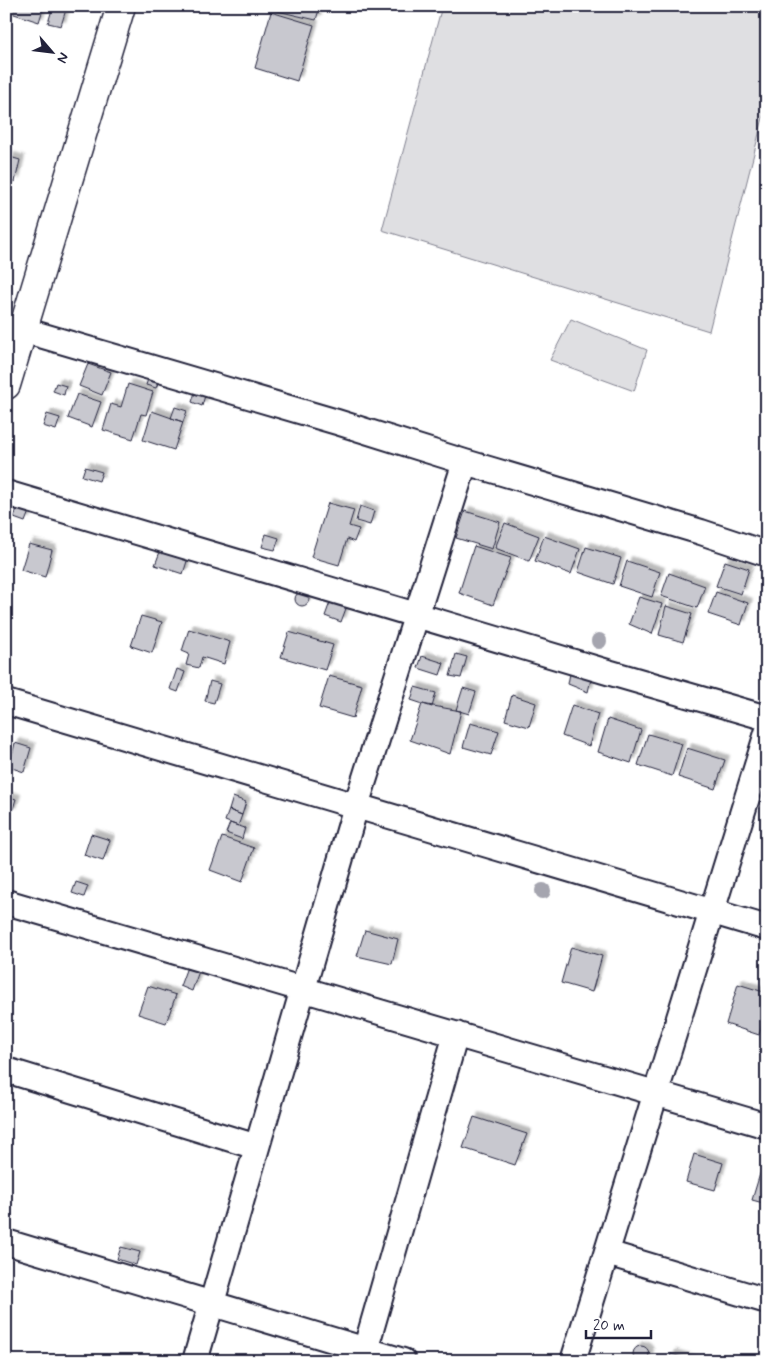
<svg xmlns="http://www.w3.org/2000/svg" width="773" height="1367" font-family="Mynerve,sans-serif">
<defs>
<filter id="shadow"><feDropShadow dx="4.5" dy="-4.5" stdDeviation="1" flood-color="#0004"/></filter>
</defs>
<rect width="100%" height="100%" fill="#fff"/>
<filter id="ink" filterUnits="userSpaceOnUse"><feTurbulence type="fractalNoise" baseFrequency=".02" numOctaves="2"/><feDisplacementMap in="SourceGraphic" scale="10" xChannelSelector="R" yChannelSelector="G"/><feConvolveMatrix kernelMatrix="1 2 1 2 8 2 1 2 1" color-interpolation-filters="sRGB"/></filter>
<g filter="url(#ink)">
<path fill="#dfdfe2" stroke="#80808e" d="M 442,6 L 767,6 L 767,102 L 709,331 L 382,230 Z
M 571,319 L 647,350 L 634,391 L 550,360 Z"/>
<path fill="#c8c8cf" stroke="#22223b" filter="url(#shadow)" d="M 10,6 L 44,6 L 39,22 L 8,12 Z
M 53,6 L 67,6 L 61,26 L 48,23 Z
M 274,6 L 320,6 L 316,20 L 273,10 Z
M 271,12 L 314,25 L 297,81 L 255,68 Z
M 10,157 L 20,160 L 15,182 L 6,179 L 6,171 Z
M 88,364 L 111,372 L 102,395 L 79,386 Z
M 149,376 L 160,379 L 156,388 L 146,385 Z
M 56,383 L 66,386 L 64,395 L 53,391 Z
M 128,384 L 153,392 L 146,415 L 141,414 L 133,439 L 103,430 L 111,404 L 121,407 Z
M 196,389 L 206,392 L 202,406 L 192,402 Z
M 77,394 L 101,402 L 92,427 L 68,418 Z
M 175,407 L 187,411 L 183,422 L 171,418 Z
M 152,411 L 183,422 L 174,450 L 143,440 Z
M 47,414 L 60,418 L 56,430 L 43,426 Z
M 85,467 L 102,472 L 99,481 L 82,476 Z
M 328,503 L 354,510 L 349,526 L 359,529 L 354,542 L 347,539 L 339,565 L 311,557 Z
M 18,505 L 30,509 L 25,522 L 14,518 Z
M 360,506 L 374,511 L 370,525 L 356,521 Z
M 465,511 L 500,522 L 492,549 L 456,538 Z
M 505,523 L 539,536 L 529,561 L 495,548 Z
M 266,534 L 279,538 L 275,550 L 262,547 Z
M 544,536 L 580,549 L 571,574 L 535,561 Z
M 29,544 L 52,550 L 45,577 L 21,570 Z
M 474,546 L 511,558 L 493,605 L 459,593 Z
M 586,547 L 621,558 L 613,584 L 578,572 Z
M 161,549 L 188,558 L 183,574 L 155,565 Z
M 627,561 L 660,572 L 652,597 L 619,586 Z
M 725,561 L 749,569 L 741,594 L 716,586 Z
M 669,573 L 705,586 L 697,608 L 661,596 Z
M 716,592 L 748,603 L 741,625 L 708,614 Z
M295 599a7 7 0 1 1 14 0a7 7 0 1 1-14 0Z
M 332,597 L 348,603 L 341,622 L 325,616 Z
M 639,597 L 662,604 L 652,634 L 629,624 Z
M 666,606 L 692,614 L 683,642 L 659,635 Z
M 141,616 L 162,622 L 152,653 L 131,646 Z
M 189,629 L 230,642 L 224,664 L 202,657 L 199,668 L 186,665 L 189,654 L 182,651 Z
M 289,632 L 333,645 L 325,670 L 281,657 Z
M 456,654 L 467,657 L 461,678 L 450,676 Z
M 422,656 L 444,663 L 440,675 L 418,668 Z
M 177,669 L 185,672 L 178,692 L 170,689 Z
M 570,673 L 591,679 L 588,692 L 568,684 Z
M 329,676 L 362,685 L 353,718 L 319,708 Z
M 210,681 L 220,684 L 214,703 L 205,701 Z
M 415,687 L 436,693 L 432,707 L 411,700 Z
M 463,688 L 476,692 L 469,714 L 456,710 Z
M 512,695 L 536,703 L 529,727 L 505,720 Z
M 422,704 L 461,711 L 450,754 L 410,740 Z
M 572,705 L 598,714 L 589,746 L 562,736 Z
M 608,719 L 641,730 L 631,763 L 598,752 Z
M 470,723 L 499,731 L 491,755 L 463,747 Z
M 648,734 L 682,744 L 672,776 L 638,765 Z
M 15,743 L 31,748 L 24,772 L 9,767 Z
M 687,748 L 725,760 L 715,789 L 678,777 Z
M 6,796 L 16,799 L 12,812 L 6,810 Z
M 233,797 L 246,802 L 242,815 L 229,810 Z
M 229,810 L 242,815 L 238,826 L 225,821 Z
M 230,823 L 245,828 L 242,839 L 226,833 Z
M 91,834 L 110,840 L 103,861 L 84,855 Z
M 222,837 L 254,848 L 242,882 L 210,870 Z
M 76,882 L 88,886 L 84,897 L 72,893 Z
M 365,930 L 398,939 L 392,964 L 357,956 Z
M 571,947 L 602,956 L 592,992 L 561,983 Z
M 187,967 L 199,971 L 192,991 L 180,986 Z
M 738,984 L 767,993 L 767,1011 L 759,1035 L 726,1024 Z
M 148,986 L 176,995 L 166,1023 L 138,1014 Z
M 474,1117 L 527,1134 L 515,1165 L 463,1148 Z
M 694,1154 L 723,1163 L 715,1190 L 686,1182 Z
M 763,1164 L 767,1165 L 767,1204 L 752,1200 Z
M 121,1247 L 140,1252 L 136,1265 L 117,1259 Z
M633 1354a8 8 0 1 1 16 0a8 8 0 1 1-16 0Z
M 671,1354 L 696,1361 L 669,1361 Z"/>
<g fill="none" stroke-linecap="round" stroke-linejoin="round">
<g stroke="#22223b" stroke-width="28">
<path id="street" d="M 6,325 L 337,422 L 465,462 L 701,532 L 767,554
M 6,493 L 604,671 L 767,718
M 6,702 L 767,928
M 6,902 L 767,1126
M 6,1070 L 257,1147
M 6,1242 L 403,1361
M 607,1253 L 767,1301
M 365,1351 L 456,1034
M 195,1361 L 356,806 L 465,462
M 573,1361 L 767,733"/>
</g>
<g stroke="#22223b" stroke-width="31">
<path id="secondary" d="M 6,385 L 121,6"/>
</g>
<use href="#street" stroke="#fff" stroke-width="24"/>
<use href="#secondary" stroke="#fff" stroke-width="28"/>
</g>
<g fill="#a5a5af">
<circle cx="599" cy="641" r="8"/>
<circle cx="543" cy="891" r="8"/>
</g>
</g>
<rect width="773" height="1367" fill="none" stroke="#fff" stroke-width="25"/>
<rect x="12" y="12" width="748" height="1342" fill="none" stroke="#22223b" stroke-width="2" filter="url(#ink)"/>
<g transform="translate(52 52) rotate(118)" stroke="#ffffff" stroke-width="4" paint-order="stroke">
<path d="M0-4L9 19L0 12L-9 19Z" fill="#22223b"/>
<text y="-8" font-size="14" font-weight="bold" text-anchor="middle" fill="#22223b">N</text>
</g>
<path d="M586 1330v8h65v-8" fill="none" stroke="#22223b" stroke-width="2.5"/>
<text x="593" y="1330" font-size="15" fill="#22223b" stroke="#ffffff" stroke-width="4" paint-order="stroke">20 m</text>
</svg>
